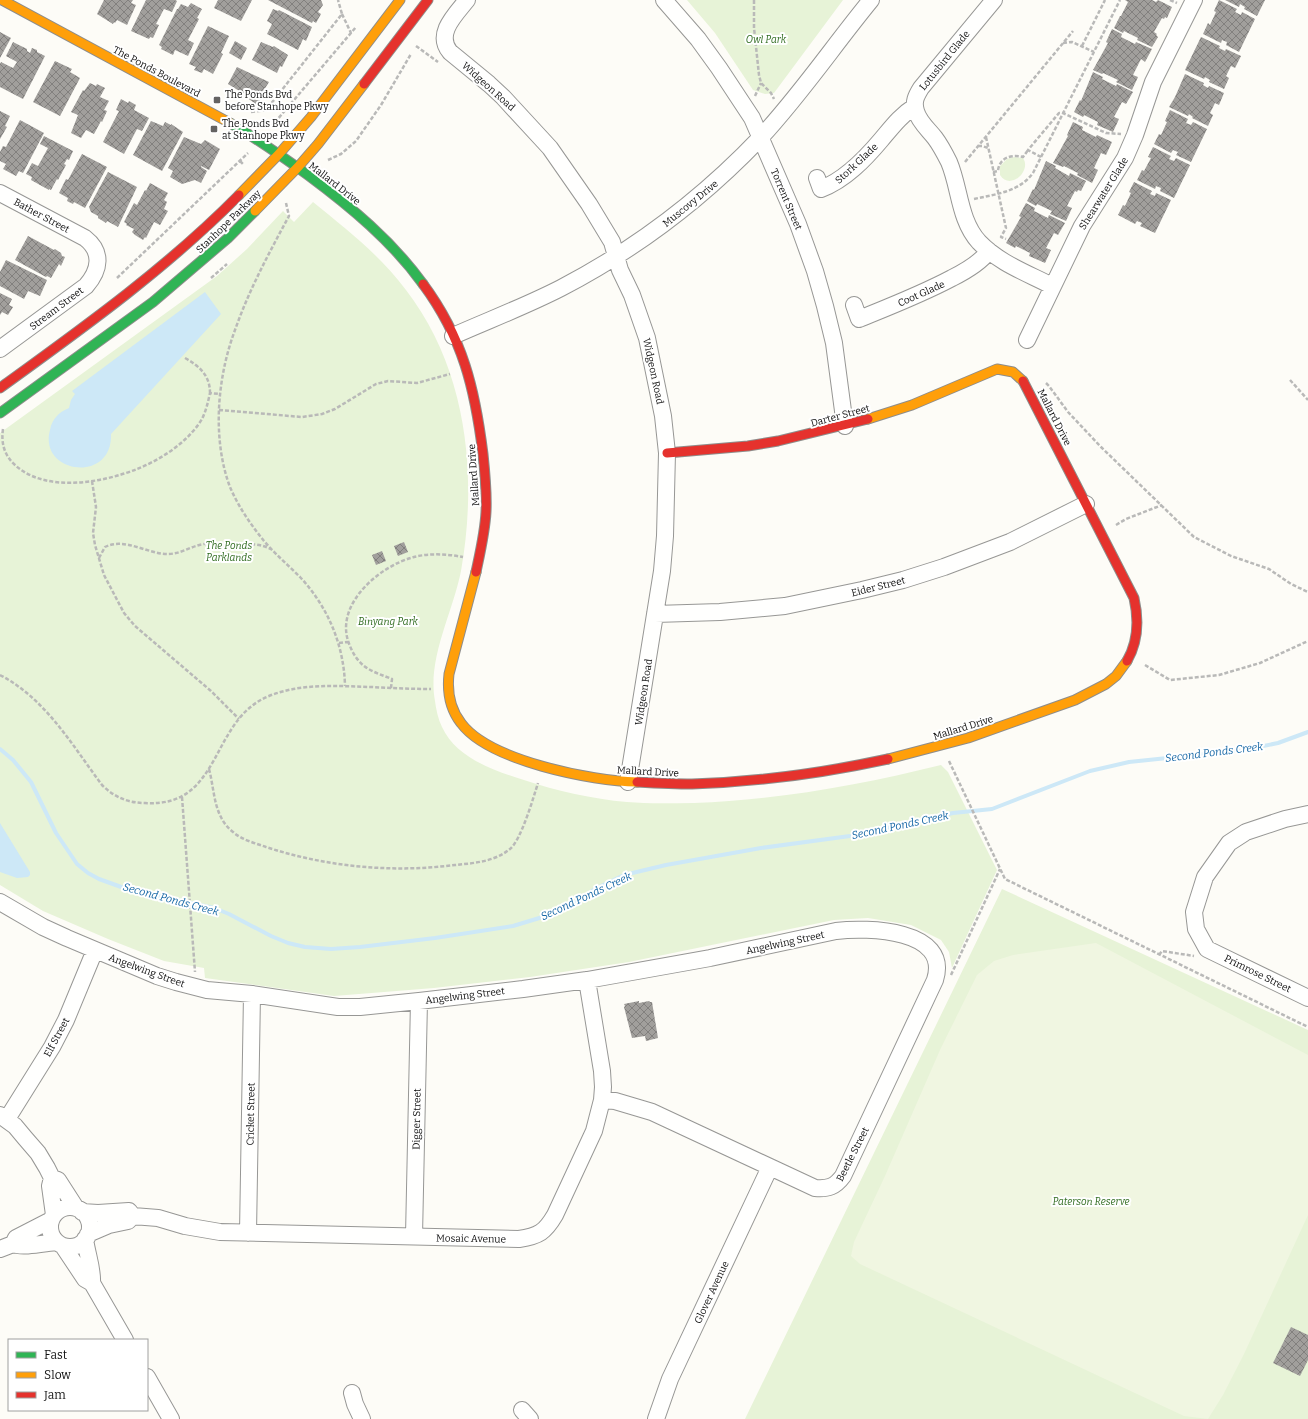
<svg xmlns="http://www.w3.org/2000/svg" width="1308" height="1419" font-family="Bitter,serif">
<defs>
<pattern id="building-cross-hatch" width="8" height="8" patternUnits="userSpaceOnUse"><rect width="8" height="8" fill="#a19f9c"/><path d="M0 0l8 8M0 8l8-8" fill="none" stroke="#82807e"/></pattern>
</defs>
<rect width="100%" height="100%" fill="#fdfcf7"/>
<path fill="#e7f3d7" d="M 687,0 L 843,0 L 774,93 L 765,94 L 753,90 L 715,33 Z
M 1014,157 L 1023,158 C 1032,171 1010,191 1000,175 L 1000,166 L 1007,159 Z
M 313,202 C 346,229 380,255 406,290 C 467,369 478,475 461,571 C 453,612 427,659 435,701 C 436,709 438,719 442,727 C 456,758 495,771 524,780 C 557,791 592,799 627,802 C 649,804 672,803 694,803 C 778,800 860,785 941,765 L 948,772 L 997,870 L 952,968 L 949,952 L 941,940 L 911,925 L 868,918 L 834,920 L 629,962 L 530,977 L 434,988 L 334,996 L 205,978 L 204,968 L 164,961 L 108,939 L 43,911 L 0,885 L 0,433 L 217,276 L 247,249 L 283,211 L 294,222 Z
M 1002,889 L 1308,1030 L 1308,1419 L 745,1419 Z"/>
<path fill="#f0f6e1" d="M 1096,943 L 1308,1055 L 1308,1215 L 1244,1354 L 1223,1395 L 1208,1419 L 1184,1416 L 860,1264 L 851,1256 L 854,1242 L 885,1176 L 940,1050 L 977,975 L 994,961 L 1013,955 Z"/>
<path fill="#cde8f7" d="M 205,292 L 221,314 L 111,434 C 113,484 38,474 50,430 C 52,419 59,412 69,408 L 71,400 L 75,394 L 72,391 Z
M 0,823 L 30,872 L 30,875 L 28,877 L 17,878 L 0,872 Z"/>
<g fill="none" stroke-linecap="round" stroke-linejoin="round">
<path stroke="#cde8f7" stroke-width="4" d="M 0,749 L 13,760 L 31,782 L 56,833 L 77,864 L 88,873 L 99,879 L 124,888 L 214,908 L 229,914 L 271,936 L 288,943 L 305,947 L 331,949 L 360,947 L 435,938 L 513,926 L 546,916 L 572,905 L 595,889 L 624,875 L 666,865 L 761,848 L 850,836 L 953,813 L 992,809 L 1090,771 L 1129,762 L 1244,750 L 1278,743 L 1308,732"/>
</g>
<path fill="url(#building-cross-hatch)" d="M 104,0 L 133,0 L 131,3 L 136,5 L 127,25 L 117,20 L 115,23 L 114,22 L 113,24 L 97,14 Z
M 146,0 L 175,0 L 177,1 L 172,12 L 164,9 L 156,24 L 159,25 L 153,38 L 150,37 L 149,39 L 131,31 Z
M 218,0 L 252,0 L 241,21 L 214,8 Z
M 268,0 L 321,0 L 323,5 L 318,12 L 321,14 L 316,23 L 313,21 L 312,23 Z
M 1125,0 L 1152,0 L 1156,2 L 1158,0 L 1172,7 L 1167,18 L 1165,17 L 1164,19 L 1162,18 L 1154,32 L 1157,34 L 1156,35 L 1158,37 L 1152,47 L 1137,40 L 1138,38 L 1124,31 L 1123,33 L 1114,28 L 1120,16 L 1121,16 L 1128,2 Z
M 1219,0 L 1237,9 L 1235,12 L 1241,15 L 1242,12 L 1255,19 L 1239,52 L 1226,45 L 1227,42 L 1222,40 L 1221,43 L 1203,34 L 1208,23 L 1210,25 L 1216,12 L 1214,11 Z
M 1225,0 L 1265,0 L 1257,16 L 1244,9 L 1245,7 L 1240,4 L 1239,7 Z
M 191,3 L 202,9 L 197,18 L 199,19 L 188,40 L 194,43 L 188,56 L 175,50 L 173,55 L 161,49 L 162,47 L 159,45 L 177,9 L 178,9 L 181,4 L 188,7 Z
M 273,9 L 278,11 L 279,10 L 312,27 L 306,41 L 303,39 L 298,50 L 267,34 L 272,24 L 267,21 Z
M 208,26 L 229,36 L 221,53 L 223,54 L 213,74 L 204,69 L 202,73 L 194,70 L 196,67 L 189,64 Z
M 1112,29 L 1122,34 L 1121,37 L 1135,44 L 1136,42 L 1152,49 L 1145,62 L 1141,59 L 1133,75 L 1138,77 L 1132,90 L 1116,82 L 1118,80 L 1103,73 L 1102,74 L 1093,70 L 1108,43 L 1106,42 Z
M 0,32 L 11,38 L 0,58 Z
M 1201,37 L 1220,46 L 1219,48 L 1225,51 L 1226,49 L 1241,56 L 1235,68 L 1231,66 L 1226,76 L 1229,78 L 1224,89 L 1209,82 L 1210,80 L 1205,77 L 1204,79 L 1185,70 Z
M 235,41 L 247,48 L 241,60 L 229,53 Z
M 13,42 L 27,49 L 27,51 L 30,53 L 32,48 L 37,50 L 37,52 L 45,56 L 23,99 L 0,87 L 0,64 L 1,62 L 13,68 L 17,62 L 6,56 Z
M 261,42 L 273,47 L 274,46 L 288,55 L 282,67 L 280,66 L 277,73 L 252,60 Z
M 55,61 L 72,69 L 70,72 L 80,78 L 60,116 L 33,102 Z
M 237,67 L 269,82 L 259,98 L 261,102 L 254,105 L 252,101 L 248,99 L 249,97 L 228,84 Z
M 1093,72 L 1103,77 L 1102,79 L 1116,86 L 1117,84 L 1133,92 L 1126,104 L 1122,102 L 1114,117 L 1119,119 L 1113,132 L 1097,125 L 1098,122 L 1084,115 L 1083,117 L 1074,112 L 1080,100 L 1081,101 Z
M 1185,74 L 1204,83 L 1203,85 L 1208,88 L 1209,86 L 1224,93 L 1219,105 L 1215,103 L 1210,113 L 1213,115 L 1208,126 L 1192,118 L 1193,117 L 1189,114 L 1188,116 L 1169,107 L 1175,97 Z
M 90,83 L 96,86 L 97,84 L 105,88 L 100,97 L 109,101 L 104,110 L 107,111 L 102,122 L 101,121 L 94,134 L 86,130 L 81,138 L 71,133 L 78,115 L 71,112 L 83,90 L 84,91 Z
M 121,99 L 128,103 L 129,101 L 136,105 L 134,110 L 149,118 L 142,131 L 137,129 L 124,154 L 103,142 L 119,111 L 116,110 Z
M 1170,110 L 1188,119 L 1186,123 L 1191,125 L 1193,122 L 1207,129 L 1191,162 L 1176,155 L 1178,152 L 1173,150 L 1171,153 L 1154,144 L 1159,134 L 1161,135 L 1167,122 L 1165,121 Z
M 0,111 L 10,116 L 5,126 L 7,127 L 0,139 Z
M 20,120 L 44,133 L 23,173 L 19,171 L 16,176 L 3,169 L 6,164 L 0,161 L 0,152 L 3,146 L 6,147 Z
M 151,121 L 163,126 L 165,122 L 171,125 L 171,124 L 183,132 L 162,171 L 133,155 Z
M 1073,122 L 1083,127 L 1082,130 L 1096,137 L 1097,135 L 1112,142 L 1106,155 L 1101,153 L 1094,168 L 1098,170 L 1092,183 L 1077,175 L 1078,173 L 1064,166 L 1063,167 L 1053,163 L 1068,136 L 1067,135 Z
M 44,136 L 73,151 L 69,160 L 67,159 L 64,164 L 66,165 L 58,180 L 57,179 L 51,190 L 49,189 L 49,190 L 31,180 L 32,177 L 26,174 L 32,163 L 38,166 L 48,148 L 40,144 Z
M 184,137 L 201,144 L 205,140 L 220,149 L 209,170 L 201,166 L 201,167 L 207,171 L 201,183 L 195,180 L 182,184 L 170,177 L 173,171 L 168,168 Z
M 1153,147 L 1171,156 L 1169,159 L 1174,161 L 1176,158 L 1190,165 L 1174,198 L 1160,191 L 1161,188 L 1156,186 L 1155,189 L 1137,180 L 1142,170 L 1144,171 L 1151,158 L 1148,157 Z
M 82,154 L 107,167 L 85,208 L 74,202 L 73,204 L 67,201 L 68,198 L 59,193 L 66,179 L 68,180 Z
M 1046,161 L 1056,166 L 1055,168 L 1069,176 L 1070,173 L 1086,181 L 1081,191 L 1078,190 L 1077,192 L 1075,191 L 1067,206 L 1072,208 L 1066,221 L 1050,214 L 1052,211 L 1037,204 L 1036,206 L 1027,201 L 1033,189 L 1034,190 Z
M 108,172 L 137,187 L 118,227 L 107,221 L 106,223 L 98,218 L 98,216 L 91,212 L 89,207 Z
M 1134,182 L 1152,191 L 1150,194 L 1155,196 L 1156,193 L 1171,200 L 1155,233 L 1140,226 L 1142,223 L 1137,221 L 1135,224 L 1118,215 L 1123,205 L 1125,206 L 1131,193 L 1129,192 Z
M 150,183 L 168,193 L 164,200 L 167,202 L 164,209 L 168,211 L 160,225 L 154,222 L 146,238 L 145,237 L 143,240 L 135,235 L 132,232 L 134,229 L 126,225 L 127,224 L 124,222 L 134,203 L 137,205 L 145,190 L 146,191 Z
M 1026,203 L 1035,208 L 1034,211 L 1048,218 L 1049,215 L 1065,223 L 1058,235 L 1054,233 L 1046,248 L 1051,250 L 1045,263 L 1029,256 L 1030,253 L 1016,246 L 1015,248 L 1006,243 L 1021,217 L 1019,216 Z
M 28,236 L 54,250 L 55,249 L 61,253 L 62,256 L 65,257 L 61,266 L 59,264 L 51,278 L 47,276 L 46,277 L 15,260 Z
M 6,260 L 47,280 L 40,296 L 28,291 L 24,299 L 0,286 L 0,272 Z
M 0,293 L 12,299 L 9,305 L 13,307 L 8,315 L 2,312 L 0,315 Z
M 404,542 L 408,552 L 398,556 L 394,546 Z
M 382,551 L 386,561 L 376,565 L 372,555 Z
M 639,1001 L 639,1003 L 649,1001 L 650,1002 L 652,1002 L 658,1038 L 646,1041 L 645,1036 L 632,1038 L 624,1007 L 625,1006 L 624,1004 Z
M 1291,1327 L 1308,1335 L 1308,1360 L 1300,1376 L 1273,1363 Z"/>
<g fill="none" stroke-linecap="round" stroke-linejoin="round">
<g stroke="#979795" stroke-width="18">
<path id="street" d="M 467,0 C 455,15 435,34 450,52 L 489,84 L 503,97 L 550,148 L 589,204 L 612,242 L 620,270 L 632,295 L 647,338 L 663,416 L 667,453 L 665,536 L 662,571 L 628,782
M 664,0 L 698,39 L 719,68 L 752,118 L 798,224 L 815,271 L 825,306 L 834,343 L 845,426
M 994,0 L 921,88 C 916,96 913,102 916,111 C 919,122 929,130 935,138 C 941,146 945,154 949,162 C 960,188 959,220 979,242 C 999,263 1027,273 1052,286
M 817,178 L 821,189 C 845,180 865,159 881,140 C 892,127 901,115 914,107
M 0,193 L 85,238 C 103,252 100,270 86,286 L 0,349
M 854,305 L 859,319 C 891,306 922,294 952,278 C 966,271 980,263 989,251
M 453,336 C 489,320 526,306 561,288 C 636,249 703,198 761,137 C 801,94 834,45 871,0
M 1027,340 L 1082,226 L 1125,158 L 1135,135 L 1153,82 L 1194,0
M 655,614 L 720,612 L 785,606 L 862,590 L 903,580 L 944,567 L 1010,542 L 1086,504
M 1308,814 L 1285,819 L 1246,832 L 1229,843 L 1205,877 L 1194,912 L 1196,929 L 1207,949 L 1308,998
M 0,902 L 43,927 L 67,938 L 157,976 L 176,982 L 207,990 L 252,994 L 338,1007 L 360,1007 L 419,1001 L 523,989 L 587,980 L 710,958 L 836,931 C 867,927 951,929 935,980 L 843,1176 C 835,1187 828,1189 815,1188 L 652,1112 L 615,1101 L 602,1100
M 0,1115 L 15,1126 L 25,1138 L 38,1153 L 47,1168 L 52,1178 L 50,1186 L 54,1215
M 7,1119 L 52,1047 L 66,1020 L 95,950
M 52,1178 L 58,1180 L 76,1208
M50 1227a20 20 0 1 1 40 0a20 20 0 1 1-40 0Z
M 82,1212 L 98,1213 L 129,1211 L 133,1216 L 158,1218 L 185,1226 L 220,1232 L 519,1239 C 539,1236 545,1232 555,1215 L 594,1131 L 602,1100 L 603,1087 L 602,1071 L 587,980
M 248,1233 L 252,994
M 88,1234 L 109,1225 L 128,1221 L 132,1217
M 414,1236 L 419,1001
M 85,1239 C 87,1254 93,1269 92,1283
M 13,1244 C 23,1248 45,1243 57,1242
M 63,1246 L 85,1279 L 92,1283 L 125,1340
M 0,1249 L 13,1244 L 16,1238 L 51,1220
M 147,1377 L 171,1419
M 352,1393 L 355,1404 L 362,1419
M 522,1410 L 530,1419
M 656,1419 L 670,1379 L 770,1167"/>
</g>
<g stroke="#8e8d8b" stroke-width="11">
<path id="fast" d="M 230,123 C 258,139 283,157 308,175 C 351,207 392,241 423,284
M 0,413 L 153,302 L 228,238 L 255,211"/>
</g>
<g stroke="#8e8d8b" stroke-width="11">
<path id="slow" d="M 2,0 L 230,123
M 239,195 L 279,154 L 311,117 L 400,0
M 255,211 L 298,167 L 318,144 L 364,84
M 868,419 L 912,405 L 997,369 L 1013,372 L 1023,381
M 476,572 L 449,674 C 447,692 450,709 461,723 C 489,761 592,781 637,782
M 888,759 L 968,738 L 1075,700 L 1106,684 L 1116,676 L 1127,661"/>
</g>
<g stroke="#8e8d8b" stroke-width="11">
<path id="jam" d="M 364,84 L 428,0
M 423,284 C 463,338 475,389 483,454 C 485,473 487,493 486,512 C 485,532 480,553 476,572
M 1023,381 L 1134,598 C 1139,620 1138,642 1127,661
M 0,388 C 83,328 167,268 239,195
M 667,453 L 748,446 L 778,441 L 868,419
M 637,782 C 655,783 674,784 692,784 C 758,782 823,773 888,759"/>
</g>
<path stroke="#b9b9b8" stroke-width="2.5" stroke-dasharray="4 2" stroke-linecap="butt" d="M 754,0 L 754,28 L 759,75 L 761,83 L 771,93 L 774,99
M 1170,0 L 1177,3
M 342,14 L 351,33
M 1063,43 L 1072,42 L 1094,52
M 416,46 L 438,62
M 1082,46 L 1105,0
M 755,96 L 761,83
M 251,112 L 266,110 L 342,14 L 338,0
M 274,124 L 285,122
M 271,127 L 356,27
M 986,137 L 1006,228 L 1001,237 L 1006,239
M 978,146 L 982,146 L 988,148
M 1041,157 L 1028,150 L 1059,113 L 1063,113 L 1106,133 L 1121,134
M 328,160 L 341,154 L 356,141 L 381,105 L 411,54
M 240,161 L 244,165
M 965,162 L 1073,31
M 993,172 L 998,171 C 999,158 1011,154 1023,157 L 1028,150
M 974,199 C 996,194 1019,192 1033,173 L 1120,0
M 286,203 L 289,216 C 269,253 249,290 235,330 C 217,378 212,439 230,487 C 238,506 251,525 264,541 C 275,554 288,565 300,577 C 328,607 344,645 345,686
M 117,278 L 248,153
M 211,278 L 227,264
M 185,358 C 199,366 210,375 210,393
M 1290,380 L 1308,400
M 1046,383 L 1049,386 L 1068,412 L 1101,447 L 1194,537 L 1231,556 L 1269,569 L 1291,584 L 1308,592
M 219,410 L 302,417 L 322,414 L 335,409 L 376,384 L 388,381 L 417,383 L 450,374
M 3,429 C 1,443 4,455 15,465 C 45,493 102,483 137,469 C 162,459 188,442 202,419 C 206,411 208,402 210,393 L 220,394
M 92,481 L 96,507 L 93,533 L 95,545 L 104,575 L 124,613 L 135,626 L 211,691 L 239,719
M 1116,525 L 1126,519 L 1162,505
M 99,558 L 105,547 C 125,537 147,554 168,554 C 181,554 191,546 204,544 C 213,543 222,545 231,545 C 247,545 256,542 271,549
M 339,643 L 348,642
M 1145,665 L 1170,680 L 1219,675 L 1260,663 L 1308,641
M 0,675 C 46,699 72,745 102,785 C 114,797 128,803 145,803 C 223,808 209,720 269,696 C 301,683 337,686 371,687 C 391,688 411,689 431,689
M 391,688 L 392,679 C 382,675 372,672 364,666 C 358,661 353,654 350,646 C 332,606 379,566 414,557 C 430,553 447,554 463,557
M 949,761 L 1005,879 L 1308,1027
M 209,769 C 215,791 213,816 233,832 C 242,840 255,843 266,847 C 327,867 392,873 455,865 C 474,863 494,862 510,849 C 521,840 533,799 538,783
M 182,797 L 195,972
M 1159,955 L 1162,951 L 1194,956
M 951,975 L 1000,869"/>
<use href="#street" stroke="#fffffe" stroke-width="16"/>
<use href="#fast" stroke="#30b455" stroke-width="9"/>
<use href="#slow" stroke="#ff9f0a" stroke-width="9"/>
<use href="#jam" stroke="#e5322d" stroke-width="9"/>
</g>
<g fill="#646362" stroke="#fff" stroke-width="1.5">
<rect x="213" y="96" width="8" height="8" rx="2"/>
<rect x="210" y="125" width="8" height="8" rx="2"/>
</g>
<g text-anchor="middle" stroke-width="4" stroke-linejoin="round" paint-order="stroke">
<g font-size="10" font-style="italic" fill="#2f6b1f" stroke="#fff">
<text x="766" y="43">Owl Park</text>
<text x="229" y="549">The Ponds<tspan x="229" dy="12">Parklands</tspan></text>
<text x="388" y="625">Binyang Park</text>
<text x="1091" y="1205">Paterson Reserve</text>
</g>
<g font-size="10" fill="#111" stroke="#fff">
<text transform="translate(944 60) rotate(-51)" y="4">Lotusbird Glade</text>
<text transform="translate(157 71) rotate(28)" y="4">The Ponds Boulevard</text>
<text transform="translate(489 86) rotate(42)" y="4">Widgeon Road</text>
<text transform="translate(856 163) rotate(-43)" y="4">Stork Glade</text>
<text transform="translate(335 183) rotate(38)" y="4">Mallard Drive</text>
<text transform="translate(1103 193) rotate(-58)" y="4">Shearwater Glade</text>
<text transform="translate(787 199) rotate(67)" y="4">Torrent Street</text>
<text transform="translate(690 203) rotate(-39)" y="4">Muscovy Drive</text>
<text transform="translate(42 215) rotate(28)" y="4">Bather Street</text>
<text transform="translate(228 221) rotate(-44)" y="4">Stanhope Parkway</text>
<text transform="translate(921 293) rotate(-24)" y="4">Coot Glade</text>
<text transform="translate(56 308) rotate(-37)" y="4">Stream Street</text>
<text transform="translate(654 371) rotate(78)" y="4">Widgeon Road</text>
<text transform="translate(840 415) rotate(-15)" y="4">Darter Street</text>
<text transform="translate(1055 417) rotate(63)" y="4">Mallard Drive</text>
<text transform="translate(473 475) rotate(-94)" y="4">Mallard Drive</text>
<text transform="translate(878 586) rotate(-14)" y="4">Eider Street</text>
<text transform="translate(643 692) rotate(-81)" y="4">Widgeon Road</text>
<text transform="translate(963 727) rotate(-17)" y="4">Mallard Drive</text>
<text transform="translate(648 771) rotate(3)" y="4">Mallard Drive</text>
<text transform="translate(785 942) rotate(-12)" y="4">Angelwing Street</text>
<text transform="translate(147 970) rotate(20)" y="4">Angelwing Street</text>
<text transform="translate(1258 973) rotate(26)" y="4">Primrose Street</text>
<text transform="translate(465 995) rotate(-7)" y="4">Angelwing Street</text>
<text transform="translate(56 1037) rotate(-62)" y="4">Elf Street</text>
<text transform="translate(250 1114) rotate(-89)" y="4">Cricket Street</text>
<text transform="translate(416 1119) rotate(-89)" y="4">Digger Street</text>
<text transform="translate(852 1154) rotate(-63)" y="4">Beetle Street</text>
<text transform="translate(471 1238) rotate(1)" y="4">Mosaic Avenue</text>
<text transform="translate(711 1292) rotate(-65)" y="4">Glover Avenue</text>
</g>
<g font-size="10" fill="#111" stroke="#fff" text-anchor="start">
<text x="225" y="98">The Ponds Bvd<tspan x="225" dy="12">before Stanhope Pkwy</tspan></text>
<text x="222" y="127">The Ponds Bvd<tspan x="222" dy="12">at Stanhope Pkwy</tspan></text>
</g>
<g font-size="11" font-style="italic" fill="#1768a6" stroke="#fff">
<text transform="translate(1214 752) rotate(-7)" y="4">Second Ponds Creek</text>
<text transform="translate(900 825) rotate(-12)" y="4">Second Ponds Creek</text>
<text transform="translate(586 896) rotate(-25)" y="4">Second Ponds Creek</text>
<text transform="translate(171 899) rotate(15)" y="4">Second Ponds Creek</text>
</g>
</g>
<rect x="8" y="1339" width="140" height="72" fill="#ffffff" stroke="#a0a0a0"/>
<rect x="16" y="1352" width="20" height="6" fill="#30b455" stroke="#a0a0a0"/>
<text x="44" y="1359" font-size="12" fill="#111111">Fast</text>
<rect x="16" y="1372" width="20" height="6" fill="#ff9f0a" stroke="#a0a0a0"/>
<text x="44" y="1379" font-size="12" fill="#111111">Slow</text>
<rect x="16" y="1392" width="20" height="6" fill="#e5322d" stroke="#a0a0a0"/>
<text x="44" y="1399" font-size="12" fill="#111111">Jam</text>
</svg>
